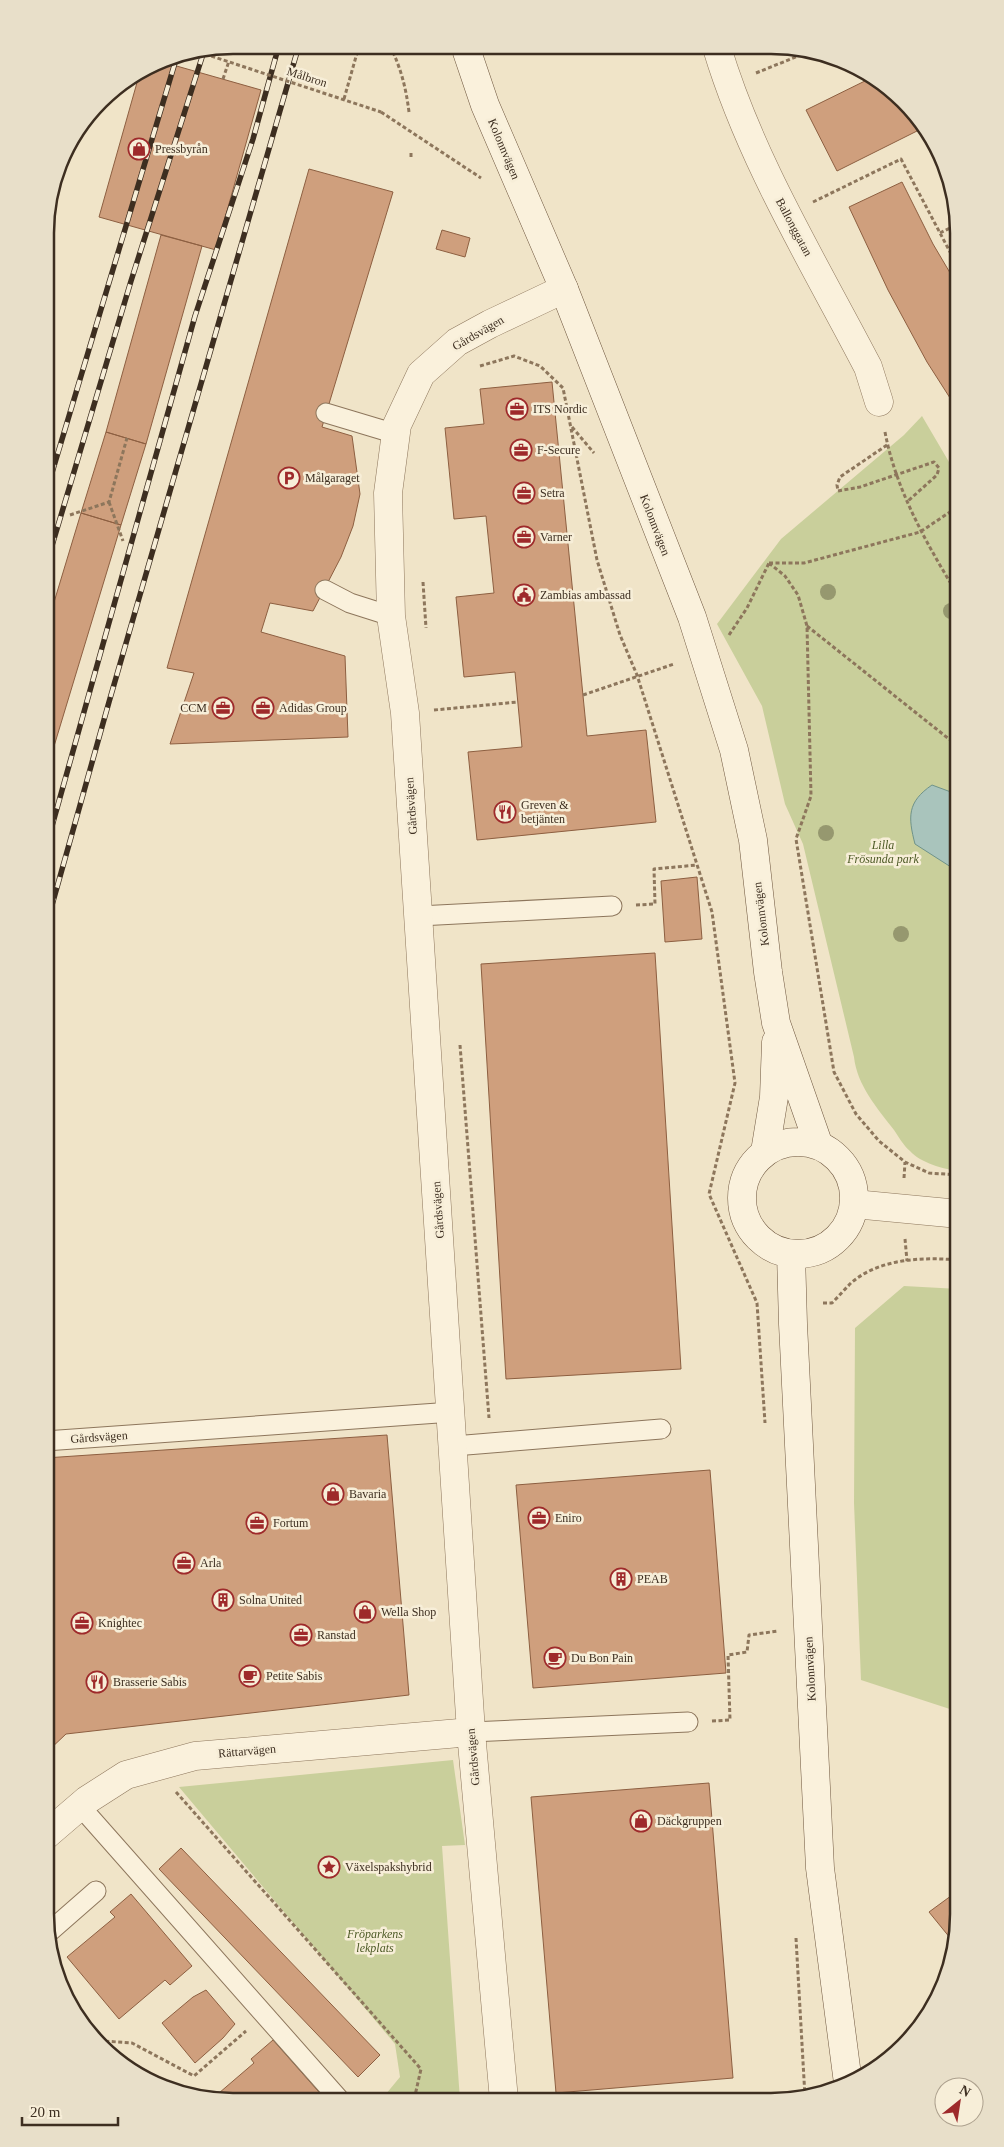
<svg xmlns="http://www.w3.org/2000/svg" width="1004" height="2147" font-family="'Times New Roman',serif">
<rect width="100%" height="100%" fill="#f0e4c8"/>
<path fill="#c9cf9b" d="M 922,416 L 949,462 L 959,457 L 959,1171 C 943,1169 921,1163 910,1151 C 903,1145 899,1137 894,1130 C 877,1108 857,1085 854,1057 L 803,844 L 785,804 L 762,706 L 717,624 L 781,539 L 904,435 Z
M 904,1286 L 959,1289 L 959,1712 L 861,1680 L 854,1503 L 855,1328 Z
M 453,1760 L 465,1845 L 442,1846 L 460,2100 L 381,2100 L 400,2077 L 395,2044 L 179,1787 Z"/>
<path fill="#a9c4bc" stroke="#6f938a" d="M 932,785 L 959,795 L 959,869 L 954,869 L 915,844 C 908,817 907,802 932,785 Z"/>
<path fill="#cf9f7d" stroke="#8d5f41" d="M 159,61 L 261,90 L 216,250 L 99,217 L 140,72 Z
M 873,77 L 895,92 L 933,138 L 925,142 L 919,130 L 837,171 L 806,110 Z
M 309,169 L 393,192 L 322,427 L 352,436 L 360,494 L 353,526 L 341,557 L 313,611 L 270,603 L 261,632 L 345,656 L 348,737 L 170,744 L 194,673 L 167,668 Z
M 902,182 L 933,244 L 959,288 L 959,412 L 927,362 L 888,290 L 849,207 Z
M 442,230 L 470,238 L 465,257 L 436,249 Z
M 161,235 L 202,246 L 146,444 L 106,432 Z
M 552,382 L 587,736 L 646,730 L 656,822 L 477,840 L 468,752 L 522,747 L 515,672 L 464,677 L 456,597 L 494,593 L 486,516 L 454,519 L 445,428 L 484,424 L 480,389 Z
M 106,432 L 146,444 L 121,525 L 81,513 Z
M 81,513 L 121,525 L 45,776 L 45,632 Z
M 697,877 L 702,939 L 665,942 L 661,881 Z
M 655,953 L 681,1369 L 506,1379 L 481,964 Z
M 387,1435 L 409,1695 L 66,1734 L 48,1751 L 45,1748 L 45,1458 Z
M 710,1470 L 726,1673 L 533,1688 L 516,1485 Z
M 709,1783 L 733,2078 L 556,2093 L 531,1797 Z
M 181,1848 L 380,2055 L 358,2077 L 159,1869 Z
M 959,1890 L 959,1927 L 955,1944 L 929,1912 Z
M 131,1894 L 192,1966 L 170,1985 L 165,1980 L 119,2019 L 67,1957 L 115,1917 L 110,1912 Z
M 206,1990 L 235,2024 L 223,2038 L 195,2063 L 162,2023 L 193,1997 Z
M 273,2040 L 325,2099 L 218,2099 L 221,2096 L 219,2093 L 254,2063 L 251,2059 Z"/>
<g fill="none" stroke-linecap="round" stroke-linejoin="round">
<g stroke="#8d765c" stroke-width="21">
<path id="lane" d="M 326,413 L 396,434
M 325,590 L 350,603 L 391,616
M 419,916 L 612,906
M 45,1441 L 452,1412
M 454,1446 L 661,1429
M 471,1732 L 688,1722
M 80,1806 L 339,2099
M 48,1933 L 96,1891"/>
</g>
<g stroke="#8d765c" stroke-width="29">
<path id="street" d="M 717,48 C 751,161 814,263 868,367 L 879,402
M 854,1204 L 959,1214
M 45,1836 L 87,1800 L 126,1775 L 195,1756 L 471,1732
M 504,2100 L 471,1732 L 405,713 L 391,616 L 388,493 L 397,425 L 421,374 L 457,342 L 490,324 L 564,289"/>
</g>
<g stroke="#6f573f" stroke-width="29">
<path id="secondary" d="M 465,46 L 485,105 L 564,289 L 692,617 L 734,750 L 753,840 L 768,972 L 776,1023 L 819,1146
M742 1198a56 56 0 1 1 112 0a56 56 0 1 1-112 0Z
M 765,1152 L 774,1097 L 776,1042
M 791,1254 L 793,1324 L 820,1868 L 848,2083"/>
</g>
<path stroke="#8d765c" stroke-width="3" stroke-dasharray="4 2.5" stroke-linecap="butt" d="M 390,46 C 401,68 406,88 409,112
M 756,73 L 813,50
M 223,79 L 229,61
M 344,99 L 359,46
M 381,112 L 481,178
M 411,153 L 411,159
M 813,202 L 901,159 L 959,269
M 940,233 L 958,224
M 480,366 L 514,356 L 540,366 L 563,388 L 597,560 L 620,635 L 637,675 L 712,912 L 735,1083 L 709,1194 L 757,1303 L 765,1423
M 572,427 L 594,453
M 885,432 C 896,491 928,546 959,597
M 887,445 L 840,477 L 837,485 L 838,491 L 860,487 L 934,462 L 939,468 L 937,475 L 908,501
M 109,502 L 123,541
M 70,515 L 109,502 L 127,438
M 769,563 L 785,576 L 798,595 L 807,626 L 811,796 L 796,839 L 834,1072 L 856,1114 L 879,1141 L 905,1162 L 929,1173 L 959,1175
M 769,563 L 804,563 L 920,532 L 959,506
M 423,582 L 426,628
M 807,626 L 959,747
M 729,635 L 747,608 L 769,563
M 583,695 L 674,664
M 434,710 L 518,702
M 636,905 L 655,904 L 654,869 L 697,865
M 460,1045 L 489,1418
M 904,1178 L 905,1162
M 905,1239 L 907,1261
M 954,1260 L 956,1299 L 959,1304
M 823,1303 L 832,1303 C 839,1296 845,1289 851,1283 C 880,1258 923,1257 959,1260
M 712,1721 L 730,1720 L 728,1655 L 747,1652 L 749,1635 L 778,1631
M 176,1792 L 421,2069 L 414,2100
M 796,1938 L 805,2097
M 100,2044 L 103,2041 L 132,2043 L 194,2076 L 246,2031"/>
<use href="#lane" stroke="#faf1dc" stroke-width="19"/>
<use href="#street" stroke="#faf1dc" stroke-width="28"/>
<use href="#secondary" stroke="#faf1dc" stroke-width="28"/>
<g stroke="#3d2e20" stroke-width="5.5">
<path id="rail" d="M 45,496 L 177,56
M 45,569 L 131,281 L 204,51
M 45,851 L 195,316 L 253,139 L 279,45
M 45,930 L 109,702 L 299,45"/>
</g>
<use href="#rail" stroke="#f7eed8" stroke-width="4" stroke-dasharray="11" stroke-linecap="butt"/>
<path stroke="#8d765c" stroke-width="3" stroke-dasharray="4 2.5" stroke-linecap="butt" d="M 199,52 L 381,112"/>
</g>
<g fill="#96986f">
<circle cx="828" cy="592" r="8"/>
<circle cx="951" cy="611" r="8"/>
<circle cx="826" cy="833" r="8"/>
<circle cx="901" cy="934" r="8"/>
</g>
<defs>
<g id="shop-ring" transform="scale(1.125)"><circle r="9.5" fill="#f7eed8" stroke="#9e2a2b" stroke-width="1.5"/><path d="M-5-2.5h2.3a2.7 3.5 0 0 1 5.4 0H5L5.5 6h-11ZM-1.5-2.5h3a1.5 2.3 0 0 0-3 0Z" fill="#9e2a2b"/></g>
<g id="office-ring" transform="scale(1.125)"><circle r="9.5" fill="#f7eed8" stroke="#9e2a2b" stroke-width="1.5"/><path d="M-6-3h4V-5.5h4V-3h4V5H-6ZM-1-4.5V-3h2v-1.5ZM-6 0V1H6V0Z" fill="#9e2a2b"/></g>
<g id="parking-ring" transform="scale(1.125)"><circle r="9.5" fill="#f7eed8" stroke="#9e2a2b" stroke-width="1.5"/><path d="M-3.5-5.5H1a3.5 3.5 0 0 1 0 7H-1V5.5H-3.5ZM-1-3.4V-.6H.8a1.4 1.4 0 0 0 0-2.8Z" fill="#9e2a2b"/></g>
<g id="civic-ring" transform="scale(1.125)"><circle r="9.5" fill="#f7eed8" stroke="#9e2a2b" stroke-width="1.5"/><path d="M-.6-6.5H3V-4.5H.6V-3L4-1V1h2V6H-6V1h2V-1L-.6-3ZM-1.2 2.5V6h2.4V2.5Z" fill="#9e2a2b"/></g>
<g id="restaurant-ring" transform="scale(1.125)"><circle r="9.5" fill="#f7eed8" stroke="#9e2a2b" stroke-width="1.5"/><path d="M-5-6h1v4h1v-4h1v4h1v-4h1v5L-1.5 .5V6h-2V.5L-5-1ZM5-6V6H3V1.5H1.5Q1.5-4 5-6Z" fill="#9e2a2b"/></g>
<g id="building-ring" transform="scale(1.125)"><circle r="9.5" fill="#f7eed8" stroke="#9e2a2b" stroke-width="1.5"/><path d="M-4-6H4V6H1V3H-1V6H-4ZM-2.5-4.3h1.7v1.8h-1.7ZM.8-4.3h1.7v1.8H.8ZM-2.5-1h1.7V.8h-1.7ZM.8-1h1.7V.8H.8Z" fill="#9e2a2b"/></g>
<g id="cafe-ring" transform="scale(1.125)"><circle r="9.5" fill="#f7eed8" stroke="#9e2a2b" stroke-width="1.5"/><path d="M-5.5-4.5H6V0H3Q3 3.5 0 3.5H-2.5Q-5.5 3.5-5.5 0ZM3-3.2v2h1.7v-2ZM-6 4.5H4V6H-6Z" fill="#9e2a2b"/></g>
<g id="sight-ring" transform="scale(1.125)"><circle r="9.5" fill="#f7eed8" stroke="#9e2a2b" stroke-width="1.5"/><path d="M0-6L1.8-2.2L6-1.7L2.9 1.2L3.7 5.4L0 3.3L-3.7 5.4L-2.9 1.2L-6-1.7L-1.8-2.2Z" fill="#9e2a2b"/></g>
</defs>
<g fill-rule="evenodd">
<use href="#shop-ring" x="139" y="149"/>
<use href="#office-ring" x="517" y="409"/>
<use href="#office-ring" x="521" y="450"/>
<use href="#parking-ring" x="289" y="478"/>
<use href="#office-ring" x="524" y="493"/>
<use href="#office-ring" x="524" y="537"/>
<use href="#civic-ring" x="524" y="595"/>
<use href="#office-ring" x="223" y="708"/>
<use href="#office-ring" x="263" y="708"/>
<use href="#restaurant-ring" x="505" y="812"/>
<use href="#shop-ring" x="333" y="1494"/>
<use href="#office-ring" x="539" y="1518"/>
<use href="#office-ring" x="257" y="1523"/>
<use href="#office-ring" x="184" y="1563"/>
<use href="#building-ring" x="621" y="1579"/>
<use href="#building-ring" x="223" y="1600"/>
<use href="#shop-ring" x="365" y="1612"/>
<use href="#office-ring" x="82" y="1623"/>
<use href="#office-ring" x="301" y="1635"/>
<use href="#cafe-ring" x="555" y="1658"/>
<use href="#cafe-ring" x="250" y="1676"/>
<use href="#restaurant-ring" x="97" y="1682"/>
<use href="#shop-ring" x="641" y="1821"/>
<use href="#sight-ring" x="329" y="1867"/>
</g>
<g text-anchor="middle" stroke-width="5" stroke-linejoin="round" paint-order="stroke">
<g font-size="12" fill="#3d2e20" stroke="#f7eed8">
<text transform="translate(307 77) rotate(18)" y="4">Målbron</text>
<text transform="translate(504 149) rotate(67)" y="4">Kolonnvägen</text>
<text transform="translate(794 227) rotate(62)" y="4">Ballonggatan</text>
<text transform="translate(478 333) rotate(-30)" y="4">Gårdsvägen</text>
<text transform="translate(655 525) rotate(69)" y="4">Kolonnvägen</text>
<text transform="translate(411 806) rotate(-94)" y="4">Gårdsvägen</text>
<text transform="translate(761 914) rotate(-97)" y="4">Kolonnvägen</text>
<text transform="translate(438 1210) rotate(-94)" y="4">Gårdsvägen</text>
<text transform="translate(99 1437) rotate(-4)" y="4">Gårdsvägen</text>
<text transform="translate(810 1669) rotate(-93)" y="4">Kolonnvägen</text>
<text transform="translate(247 1751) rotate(-5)" y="4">Rättarvägen</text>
<text transform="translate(473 1757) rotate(-95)" y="4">Gårdsvägen</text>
</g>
<g font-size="12" fill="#3d2e20" stroke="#f7eed8" text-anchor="start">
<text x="155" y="153">Pressbyrån</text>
<text x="533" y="413">ITS Nordic</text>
<text x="537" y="454">F-Secure</text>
<text x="305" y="482">Målgaraget</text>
<text x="540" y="497">Setra</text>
<text x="540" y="541">Varner</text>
<text x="540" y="599">Zambias ambassad</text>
<text x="207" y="712" text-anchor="end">CCM</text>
<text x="279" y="712">Adidas Group</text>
<text x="521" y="809">Greven &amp;<tspan x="521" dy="14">betjänten</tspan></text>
<text x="349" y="1498">Bavaria</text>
<text x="555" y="1522">Eniro</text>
<text x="273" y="1527">Fortum</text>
<text x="200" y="1567">Arla</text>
<text x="637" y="1583">PEAB</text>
<text x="239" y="1604">Solna United</text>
<text x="381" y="1616">Wella Shop</text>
<text x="98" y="1627">Knightec</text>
<text x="317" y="1639">Ranstad</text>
<text x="571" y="1662">Du Bon Pain</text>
<text x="266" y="1680">Petite Sabis</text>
<text x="113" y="1686">Brasserie Sabis</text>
<text x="657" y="1825">Däckgruppen</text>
<text x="345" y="1871">Växelspakshybrid</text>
</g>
<g font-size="12" font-style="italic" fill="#4d5a26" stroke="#f7eed8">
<text x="883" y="849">Lilla<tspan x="883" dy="14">Frösunda park</tspan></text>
<text x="375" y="1938">Fröparkens<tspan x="375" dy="14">lekplats</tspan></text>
</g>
</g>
<path d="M0 0H1004V2147H0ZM233 54H771A179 179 0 0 1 950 233V1914A179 179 0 0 1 771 2093H233A179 179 0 0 1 54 1914V233A179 179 0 0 1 233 54Z" fill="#e8dfc9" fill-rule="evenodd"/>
<path fill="none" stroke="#3d2e20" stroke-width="2.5" d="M233 54H771A179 179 0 0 1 950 233V1914A179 179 0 0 1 771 2093H233A179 179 0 0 1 54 1914V233A179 179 0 0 1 233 54Z"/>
<g transform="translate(959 2102) rotate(30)"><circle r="24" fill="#f7eed8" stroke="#ada18e"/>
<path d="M0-4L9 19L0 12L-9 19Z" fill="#9e2a2b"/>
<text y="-8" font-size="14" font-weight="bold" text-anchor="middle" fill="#3d2e20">N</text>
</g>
<path d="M22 2117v8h96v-8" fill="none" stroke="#3d2e20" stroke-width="2.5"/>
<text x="30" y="2117" font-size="15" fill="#3d2e20" stroke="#f7eed8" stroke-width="4" paint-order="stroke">20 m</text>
</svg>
